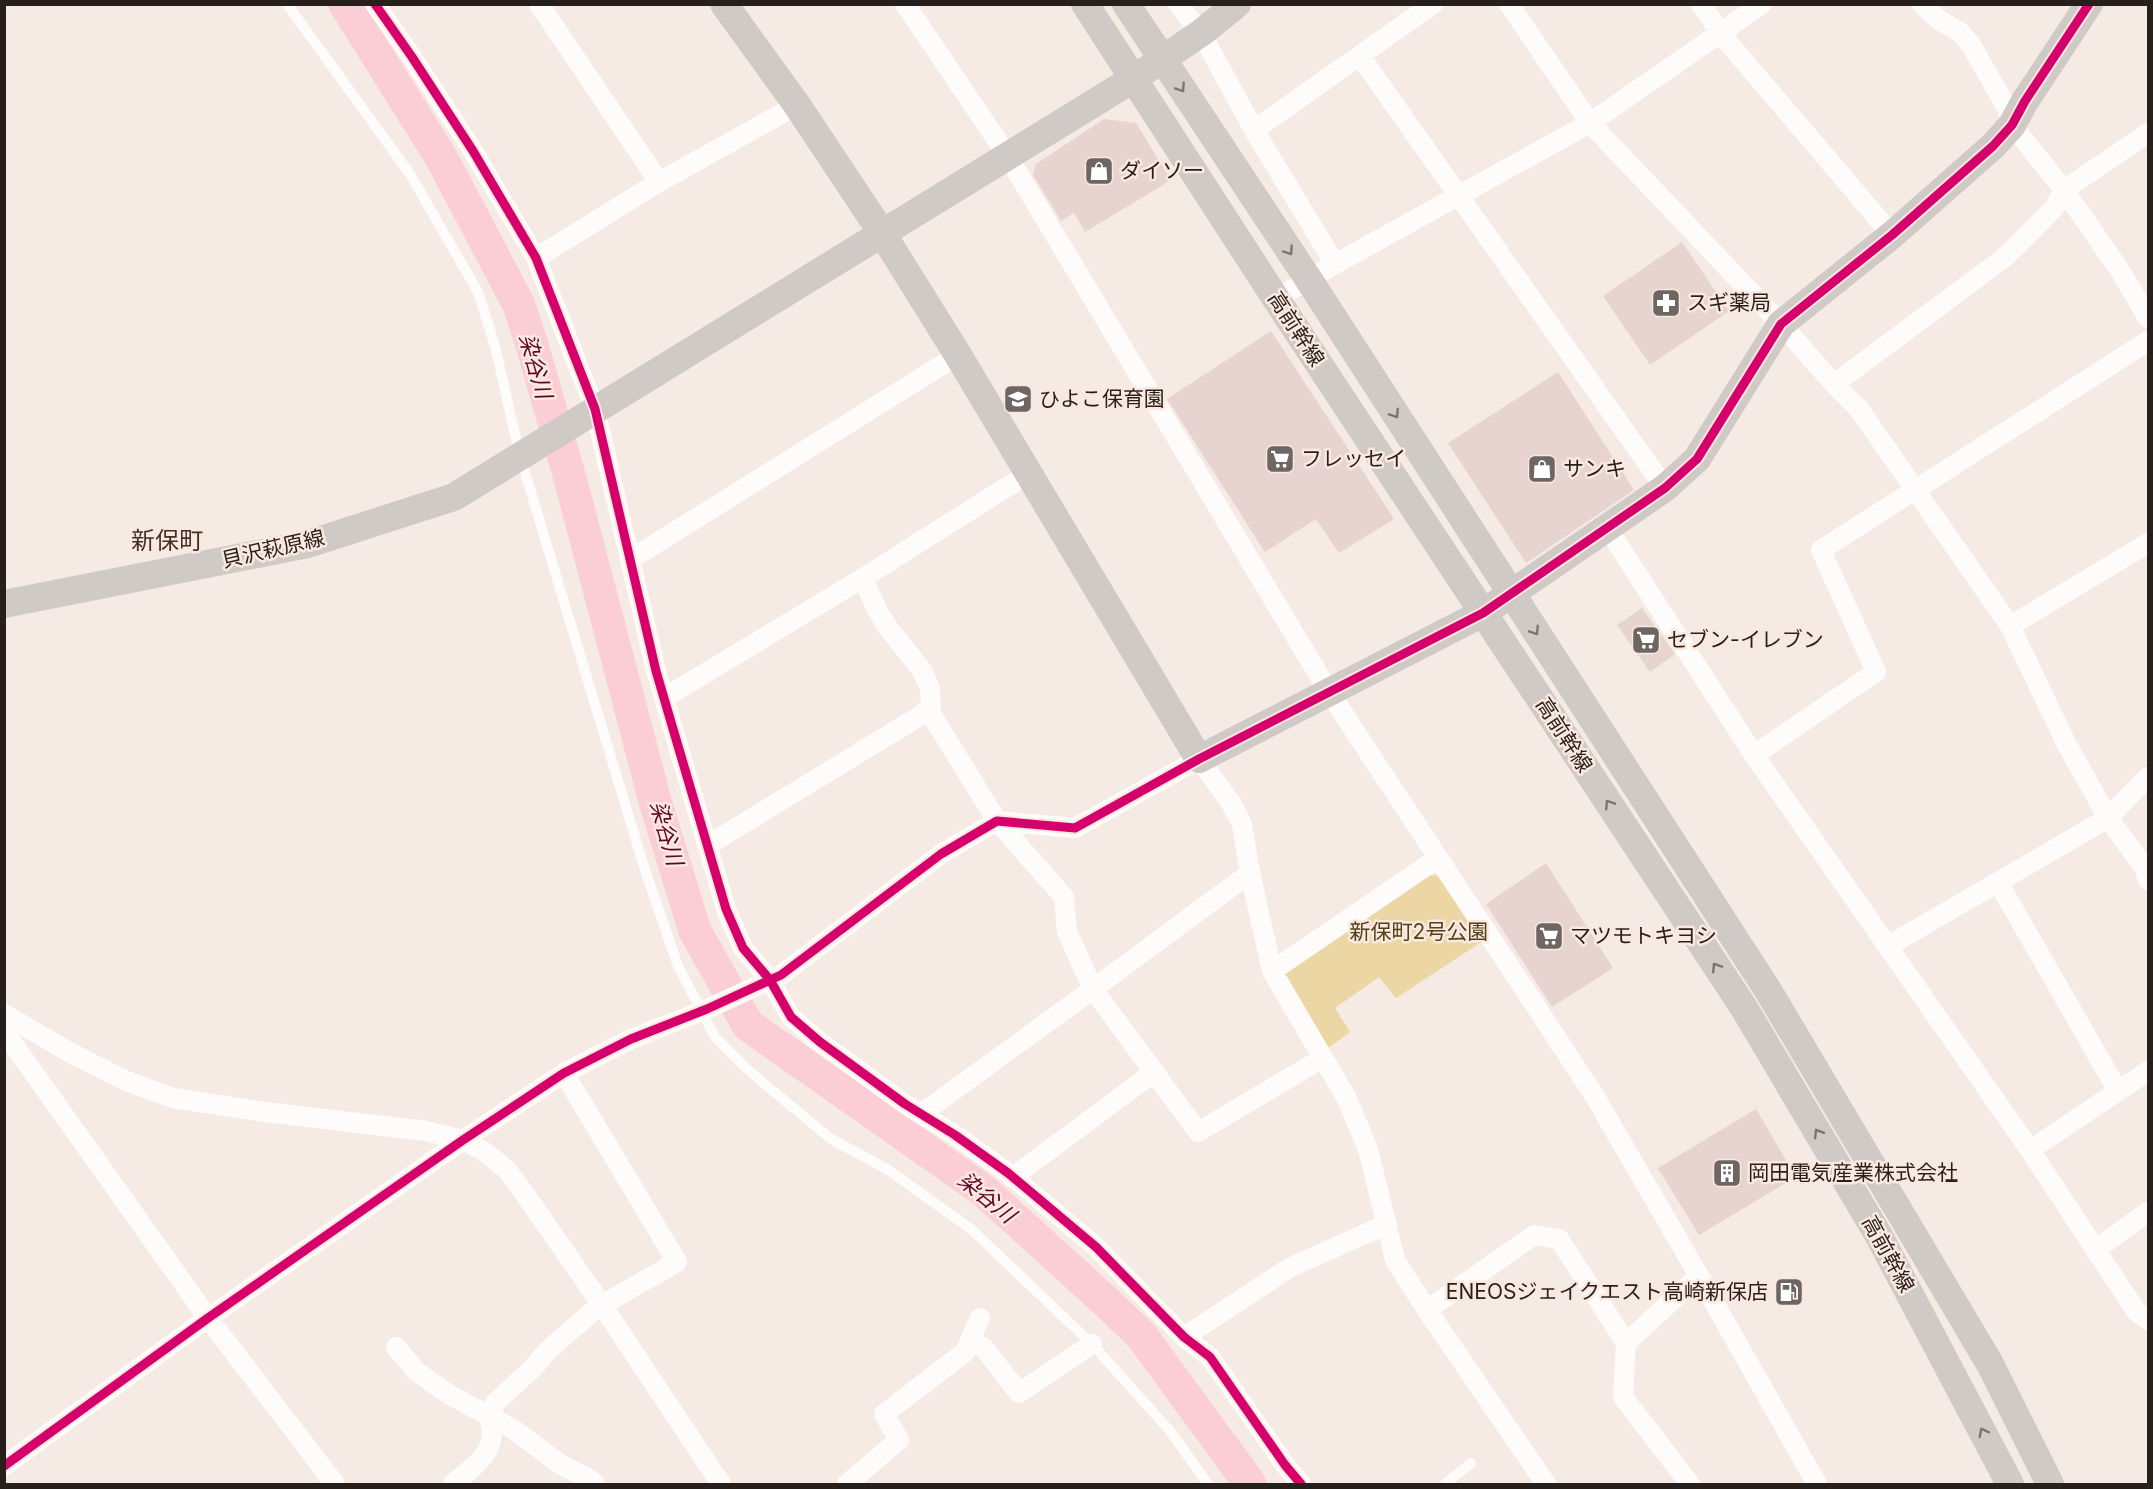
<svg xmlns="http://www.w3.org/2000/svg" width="2153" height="1489" font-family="Inter,'Noto Sans JP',sans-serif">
<rect width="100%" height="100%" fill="#f5eae4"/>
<path fill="#ecd6a4" d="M 1429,875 L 1438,876 L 1483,941 L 1396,998 L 1379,977 L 1335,1008 L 1350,1032 L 1325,1050 L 1283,975 Z"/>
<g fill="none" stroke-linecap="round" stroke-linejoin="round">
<path stroke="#fbcdd4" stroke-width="33" d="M 345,4 L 442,159 L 519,305 L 532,345 L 571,482 L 655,801 L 695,931 L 748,1025 L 984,1191 L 1102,1298 L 1141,1335 L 1250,1484"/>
</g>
<path fill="#e7d3cf" d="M 1104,119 L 1136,123 L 1171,180 L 1085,232 L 1074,213 L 1061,221 L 1033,175 L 1036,164 Z
M 1682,242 L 1729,311 L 1650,365 L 1603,296 Z
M 1271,331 L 1394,519 L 1339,553 L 1316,519 L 1265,552 L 1167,399 Z
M 1558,372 L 1634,490 L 1526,563 L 1448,443 Z
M 1642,608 L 1675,654 L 1650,672 L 1617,625 Z
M 1546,863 L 1613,968 L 1552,1007 L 1486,904 Z
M 1756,1109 L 1796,1177 L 1699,1235 L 1658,1168 Z"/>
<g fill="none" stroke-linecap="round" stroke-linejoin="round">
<path stroke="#fefcfb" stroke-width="10" d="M 287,4 L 410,174 L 478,292 L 495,346 L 520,456 L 645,870 L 678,966 L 715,1037 L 748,1070 L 831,1139 L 887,1169 L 971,1229 L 1092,1344 L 1170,1431 L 1208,1484
M 1445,1484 L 1471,1463"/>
<path stroke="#fefcfb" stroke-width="20" d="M 375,4 L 412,57 L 473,151 L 536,258 L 595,409 L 656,671 L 726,909 L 743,948 L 770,980 L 791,1017 L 820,1042 L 905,1104 L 955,1135 L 1008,1173 L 1096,1247 L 1184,1337 L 1210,1357 L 1285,1465 L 1301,1484
M 539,4 L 659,182
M 905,4 L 1007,155 L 1329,692 L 1594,1095 L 1699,1276 L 1817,1484
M 1178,4 L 1201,33 L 1254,130 L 1335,264
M 1509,4 L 1590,123 L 1781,324 L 1834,384 L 1859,409 L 2010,626 L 2066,743 L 2108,818 L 2144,867 L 2148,880
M 1701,4 L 1721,34 L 1892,235
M 1922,4 L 1939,20 L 1960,32 L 1971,45 L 2007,108 L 2012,125 L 2064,190 L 2119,269 L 2148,318
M 1360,56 L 1665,488
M 1254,130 L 1433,4
M 536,258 L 659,182 L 797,105
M 1276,299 L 1335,264 L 1590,123 L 1762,4
M 1834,384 L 2004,258 L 2055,207 L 2064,190 L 2148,133
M 1608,529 L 1754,755 L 2030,1150 L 2136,1311 L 2148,1320
M 631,559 L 958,355
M 2010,626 L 2148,543
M 664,698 L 863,578 L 1029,473
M 1754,755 L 1876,672 L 1821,550 L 2148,341
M 708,845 L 923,714 L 931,706 L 930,688 L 921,669 L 889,629 L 877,610 L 863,578
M 1250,873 L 1093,989 L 1198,1132 L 1323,1058
M 1998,882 L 2118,1091
M 1888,946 L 2108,818 L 2148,777
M 1272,971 L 1438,858
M 4,1014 L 69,1052 L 124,1080 L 173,1098 L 265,1112 L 426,1131 L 463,1140 L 485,1152 L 506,1169 L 524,1193 L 602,1305 L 721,1484
M 4,1031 L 208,1318 L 335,1484
M 921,1114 L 1093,989 L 1067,932 L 1064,897 L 997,821 L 928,709
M 2030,1150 L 2148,1071
M 1013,1177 L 1154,1072
M 2095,1250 L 2148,1212
M 1427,1310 L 1534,1235 L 1559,1239 L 1626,1343 L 1623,1397 L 1690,1484
M 1184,1337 L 1289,1268 L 1387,1224
M 970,1341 L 984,1348 L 1019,1393 L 1092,1344
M 1626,1343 L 1699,1276
M 396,1347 L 417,1372 L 450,1395 L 513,1429 L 560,1464 L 589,1479 L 595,1484
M 4,1466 L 208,1318 L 463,1140 L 564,1073 L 631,1039 L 707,1009 L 781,975 L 941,854 L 997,821 L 1075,828 L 1199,759 L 1231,803 L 1242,824 L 1250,873 L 1272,971 L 1346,1097 L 1368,1149 L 1395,1260 L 1427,1310 L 1546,1484
M 453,1484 C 475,1465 502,1449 488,1416 L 496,1402 L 535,1366 L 547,1351 L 598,1307 L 677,1262 L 564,1073
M 847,1484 L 899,1440 L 884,1414 L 965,1352 L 980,1318"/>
<path stroke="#d0cac7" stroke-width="28" d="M 724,4 L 797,105 L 882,233 L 958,355 L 1199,759 L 1483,613 L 1665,488 L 1697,459 L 1781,324 L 1892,235 L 1993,146 L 2012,125 L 2025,101 L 2089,4
M 1085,4 L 1276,299 L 1744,1008 L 1879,1236 L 2010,1484
M 1126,4 L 1309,280 L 1769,992 L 1990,1364 L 2050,1484
M 4,604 L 308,544 L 454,497 L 1133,79 L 1201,33 L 1237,4"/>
<g stroke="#fbe8de" stroke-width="13">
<path id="cycleway" d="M 375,4 L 412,57 L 473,151 L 536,258 L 595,409 L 656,671 L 726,909 L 743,948 L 770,980 L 791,1017 L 820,1042 L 905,1104 L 955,1135 L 1008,1173 L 1096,1247 L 1184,1337 L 1210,1357 L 1285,1465 L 1301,1484
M 4,1466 L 208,1318 L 463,1140 L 564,1073 L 631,1039 L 707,1009 L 781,975 L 941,854 L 997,821 L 1075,828 L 1199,759 L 1483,613 L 1665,488 L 1697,459 L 1781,324 L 1892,235 L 1993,146 L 2012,125 L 2025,101 L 2089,4"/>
</g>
<use href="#cycleway" stroke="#d6006c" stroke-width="9"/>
</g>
<defs><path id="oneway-chevron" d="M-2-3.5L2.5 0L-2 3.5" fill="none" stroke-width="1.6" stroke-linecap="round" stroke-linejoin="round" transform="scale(1.5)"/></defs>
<g stroke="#7b7472">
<use href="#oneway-chevron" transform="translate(1181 88) rotate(56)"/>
<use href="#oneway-chevron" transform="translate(1289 251) rotate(56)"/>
<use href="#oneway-chevron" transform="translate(1395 414) rotate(57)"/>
<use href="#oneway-chevron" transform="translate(1535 631) rotate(57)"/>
<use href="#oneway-chevron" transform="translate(1609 804) rotate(-123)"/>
<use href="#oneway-chevron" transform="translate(1716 967) rotate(-123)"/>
<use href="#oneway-chevron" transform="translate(1818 1133) rotate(-121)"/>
<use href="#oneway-chevron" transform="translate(1983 1432) rotate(-117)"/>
</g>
<defs>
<g id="shop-square" transform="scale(1.5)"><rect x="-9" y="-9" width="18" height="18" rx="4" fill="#6e6662" stroke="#fbe8de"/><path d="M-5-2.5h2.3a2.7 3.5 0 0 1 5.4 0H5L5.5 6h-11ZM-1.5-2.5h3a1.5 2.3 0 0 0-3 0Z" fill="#fff"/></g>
<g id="pharmacy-square" transform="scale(1.5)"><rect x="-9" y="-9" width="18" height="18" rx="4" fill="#6e6662" stroke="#fbe8de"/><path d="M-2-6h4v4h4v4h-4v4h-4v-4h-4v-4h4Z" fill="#fff"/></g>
<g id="school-square" transform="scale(1.5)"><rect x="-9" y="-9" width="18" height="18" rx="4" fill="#6e6662" stroke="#fbe8de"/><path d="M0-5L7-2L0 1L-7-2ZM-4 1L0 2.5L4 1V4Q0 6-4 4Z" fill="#fff"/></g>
<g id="supermarket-square" transform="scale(1.5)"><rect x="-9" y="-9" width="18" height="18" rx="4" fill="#6e6662" stroke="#fbe8de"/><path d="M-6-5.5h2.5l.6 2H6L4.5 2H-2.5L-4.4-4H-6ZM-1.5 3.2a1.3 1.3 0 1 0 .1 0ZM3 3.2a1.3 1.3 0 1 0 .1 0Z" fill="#fff"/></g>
<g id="building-square" transform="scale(1.5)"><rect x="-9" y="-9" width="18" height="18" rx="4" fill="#6e6662" stroke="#fbe8de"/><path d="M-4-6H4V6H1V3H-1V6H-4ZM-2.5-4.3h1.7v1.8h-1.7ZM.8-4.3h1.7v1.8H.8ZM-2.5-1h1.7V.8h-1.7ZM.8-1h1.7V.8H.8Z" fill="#fff"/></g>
<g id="fuel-square" transform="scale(1.5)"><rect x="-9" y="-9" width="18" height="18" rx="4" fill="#6e6662" stroke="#fbe8de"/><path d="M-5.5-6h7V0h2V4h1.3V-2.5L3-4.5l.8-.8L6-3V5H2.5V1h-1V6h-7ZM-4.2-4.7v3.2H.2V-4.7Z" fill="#fff"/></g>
</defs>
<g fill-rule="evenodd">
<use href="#shop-square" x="1099" y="171"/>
<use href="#pharmacy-square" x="1666" y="303"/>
<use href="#school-square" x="1018" y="399"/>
<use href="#supermarket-square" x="1280" y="459"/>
<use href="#shop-square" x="1542" y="469"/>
<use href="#supermarket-square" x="1646" y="640"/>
<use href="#supermarket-square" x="1549" y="936"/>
<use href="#building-square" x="1727" y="1173"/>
<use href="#fuel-square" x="1789" y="1292"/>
</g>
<g text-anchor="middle" stroke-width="5" stroke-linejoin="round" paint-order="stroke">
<g font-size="21" fill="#261f1c" stroke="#fbe8de" text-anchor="start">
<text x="1120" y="178">ダイソー</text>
<text x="1687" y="310">スギ薬局</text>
<text x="1039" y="406">ひよこ保育園</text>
<text x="1301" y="466">フレッセイ</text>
<text x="1563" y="476">サンキ</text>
<text x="1667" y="647">セブン-イレブン</text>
<text x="1570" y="943">マツモトキヨシ</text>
<text x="1748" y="1180">岡田電気産業株式会社</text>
<text x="1768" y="1299" text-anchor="end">ENEOSジェイクエスト高崎新保店</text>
</g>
<g font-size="21" fill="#261f1c" stroke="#fbe8de">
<text transform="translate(1296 329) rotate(57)" y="7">高前幹線</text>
<text transform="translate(273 549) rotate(-13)" y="7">貝沢萩原線</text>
<text transform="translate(1564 735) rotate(57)" y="7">高前幹線</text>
<text transform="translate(1888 1254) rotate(61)" y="7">高前幹線</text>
</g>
<g font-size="21" fill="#50421a" stroke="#fbe8de">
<text x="1419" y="939">新保町2号公園</text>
</g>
<g font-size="22" font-style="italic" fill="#5d0528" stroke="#fbe8de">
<text transform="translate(536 366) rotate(74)" y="8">染谷川</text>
<text transform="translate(667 833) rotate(74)" y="8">染谷川</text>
<text transform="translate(987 1197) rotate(39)" y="8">染谷川</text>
</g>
<g font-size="24" fill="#3f3029" stroke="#fbe8de">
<text x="167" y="549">新保町</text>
</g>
</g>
<rect width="2153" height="1489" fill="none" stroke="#261f1c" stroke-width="12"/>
</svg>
